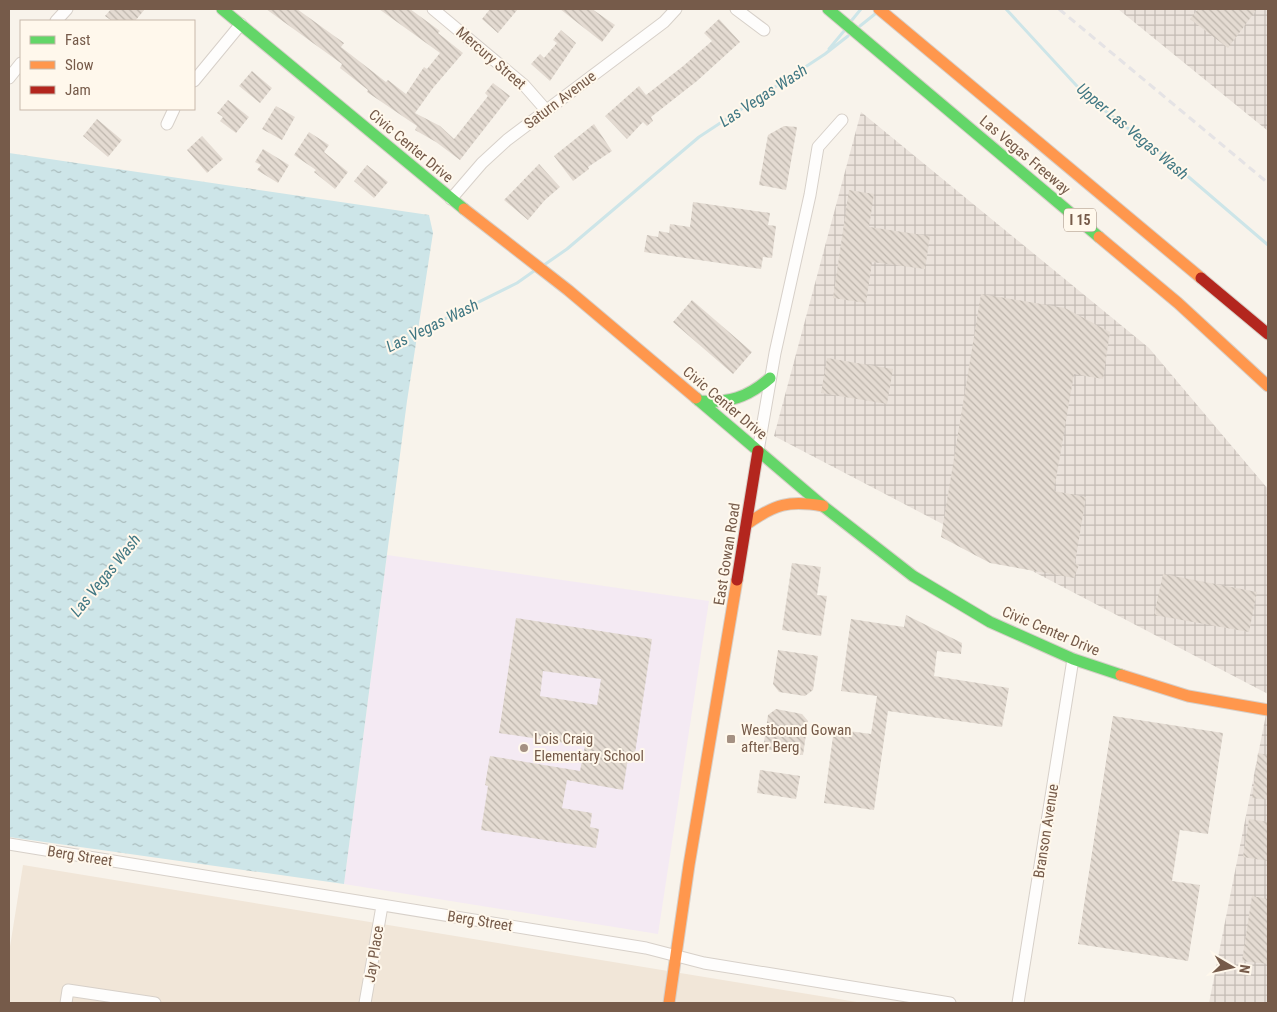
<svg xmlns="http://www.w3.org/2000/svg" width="1277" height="1012" font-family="'Roboto Condensed',sans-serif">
<defs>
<pattern id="industrial-grid" width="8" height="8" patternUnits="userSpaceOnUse" patternTransform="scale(1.25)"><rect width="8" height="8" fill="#ebe3dc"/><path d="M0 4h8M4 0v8" fill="none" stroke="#c3bbb4"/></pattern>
<pattern id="water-ripples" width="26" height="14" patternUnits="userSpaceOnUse" patternTransform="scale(1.25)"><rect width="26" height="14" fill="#cde5e8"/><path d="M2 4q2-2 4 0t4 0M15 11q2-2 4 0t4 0" fill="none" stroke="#abbdbe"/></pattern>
<pattern id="building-back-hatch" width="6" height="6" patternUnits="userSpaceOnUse" patternTransform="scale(1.25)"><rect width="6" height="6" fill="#e4dbd2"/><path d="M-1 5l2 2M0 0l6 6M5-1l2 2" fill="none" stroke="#bdb5ac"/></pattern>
</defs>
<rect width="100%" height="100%" fill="#f8f3eb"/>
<path fill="#f1e6d8" d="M 23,865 L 863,1003 L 9,1003 L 9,953 Z"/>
<path fill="url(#industrial-grid)" d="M 1118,9 L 1268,9 L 1268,131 Z
M 861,112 L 1149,348 L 1268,489 L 1268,694 L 774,436 Z
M 1268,704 L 1268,1003 L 1209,1003 Z"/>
<path fill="#f4eaf3" d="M 387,555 L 709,601 L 658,934 L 344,884 Z"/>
<path fill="url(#water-ripples)" d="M 9,153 L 429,215 L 433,233 L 407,401 L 344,884 L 9,837 Z"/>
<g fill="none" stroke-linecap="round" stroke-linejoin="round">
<path stroke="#cde5e8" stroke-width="3" d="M 1006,9 L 1087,97 L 1163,155 L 1268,245
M 852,20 L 861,9
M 860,26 L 875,14
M 829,49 L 844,31
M 544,265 L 567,249 L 699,137 L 825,54 L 848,36
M 414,334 L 517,283 L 534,271"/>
</g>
<path fill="url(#building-back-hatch)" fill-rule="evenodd" d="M 111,9 L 145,9 L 135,21 L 112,21 L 105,16 Z
M 266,9 L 297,9 L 344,43 L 341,47 L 386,82 L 388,80 L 406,94 L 424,67 L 427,69 L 440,53 L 379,9 L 410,9 L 440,31 L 438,33 L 463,53 L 433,88 L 415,113 L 440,126 L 454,139 L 488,96 L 485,93 L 493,83 L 510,96 L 460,160 L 436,142 L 415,130 L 417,126 L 367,92 L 368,90 L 340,68 L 342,64 Z
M 490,9 L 518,9 L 498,33 L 482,19 Z
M 560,9 L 592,9 L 615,25 L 602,42 Z
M 1198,9 L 1257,9 L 1228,48 L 1190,19 Z
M 719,19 L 740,42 L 697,81 L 651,117 L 653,121 L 647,126 L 643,122 L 627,139 L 605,116 L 639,86 L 646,95 L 682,67 L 712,41 L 704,33 Z
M 561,30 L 576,43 L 550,81 L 531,64 L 540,54 L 544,58 L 557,43 L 553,40 Z
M 252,71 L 272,88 L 260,103 L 239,86 Z
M 228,100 L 249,117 L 236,133 L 220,121 L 223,117 L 217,113 Z
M 276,106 L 295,117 L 282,140 L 262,129 Z
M 97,119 L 122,140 L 108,157 L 83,136 Z
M 594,124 L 612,151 L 588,167 L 589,169 L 573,181 L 554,156 Z
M 784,126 L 797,127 L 786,190 L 759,185 L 768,135 Z
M 309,132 L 329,145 L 324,152 L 348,172 L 335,189 L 314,172 L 316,170 L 294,155 Z
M 202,136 L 223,159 L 207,173 L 187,150 Z
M 263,149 L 289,165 L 278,183 L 257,170 L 261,165 L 255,162 Z
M 539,164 L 560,187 L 545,200 L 528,220 L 504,200 Z
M 367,165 L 388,182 L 374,198 L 354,181 Z
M 849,190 L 874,194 L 869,227 L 930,236 L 925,269 L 872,262 L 866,303 L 833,298 Z
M 693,202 L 770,213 L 768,225 L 776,226 L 772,258 L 763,257 L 761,269 L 644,252 L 647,235 L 658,237 L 659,231 L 669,233 L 670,224 L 690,227 Z
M 981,294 L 1065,308 L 1110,332 L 1103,379 L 1074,374 L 1054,491 L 1086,497 L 1075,563 L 1079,565 L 1074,578 L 990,563 L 941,537 Z
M 692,300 L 752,352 L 733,374 L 673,322 Z
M 827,358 L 893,369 L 887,404 L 821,393 Z
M 792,563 L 821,567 L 817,595 L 827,596 L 821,636 L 782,630 Z
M 1163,574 L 1257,592 L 1249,632 L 1154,615 Z
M 906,615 L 962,643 L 961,654 L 937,651 L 934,676 L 1009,688 L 1002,727 L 888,711 L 874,810 L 824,803 L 834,729 L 871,734 L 877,696 L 841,691 L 851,619 L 904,627 Z
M 516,618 L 652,639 L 635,753 L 629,752 L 623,790 L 567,780 L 562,808 L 592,813 L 590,827 L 599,829 L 596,848 L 481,830 L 488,786 L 485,785 L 490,756 L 580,771 L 585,746 L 499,733 ZM 543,671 L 601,679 L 597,705 L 540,696 Z
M 778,650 L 818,656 L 813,690 L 805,696 L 779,692 L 773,684 Z
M 776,709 L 802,714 L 808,721 L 803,755 L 763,749 L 768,715 Z
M 1113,716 L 1223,733 L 1208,834 L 1180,830 L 1172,881 L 1200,885 L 1188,961 L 1078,944 Z
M 1258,753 L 1268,755 L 1268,800 L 1252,798 Z
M 760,770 L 800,776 L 796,799 L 757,793 Z
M 1249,819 L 1268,822 L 1268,861 L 1243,857 Z
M 1252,896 L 1268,899 L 1268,964 L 1242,961 Z"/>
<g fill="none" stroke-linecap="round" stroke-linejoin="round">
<g stroke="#d7d0c9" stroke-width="13">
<path id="street" d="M 433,9 L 524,85 L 546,110
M 736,9 L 764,30
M 56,21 L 67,9
M 9,78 L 21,63
M 194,81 L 241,24
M 167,124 L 174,109
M 451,199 L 482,163 L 507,140 L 664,22 L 676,9
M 758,451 L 775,353 L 810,195 L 818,147 L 842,120
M 9,844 L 646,948 L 704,963 L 950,1003
M 66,1003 L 68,990 L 155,1003
M 365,1003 L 382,906
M 1018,1003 L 1073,659"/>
</g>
<g stroke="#d7cfc8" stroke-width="13">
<path id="fast" d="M 222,9 L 464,209
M 828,9 L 1099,237
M 696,398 L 823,506 L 913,576 L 990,622 L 1073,659 L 1121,675
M 699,401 C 729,403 747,398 770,378"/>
</g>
<g stroke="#d7cfc8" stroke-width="13">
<path id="slow" d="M 879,9 L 1201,278
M 464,209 L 568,290 L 696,398
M 1099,237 L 1178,303 L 1268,386
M 747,524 C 775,504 789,500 823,506
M 1121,675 L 1188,696 L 1268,710
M 669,1003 L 689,865 L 737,580"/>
</g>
<g stroke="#d7cfc8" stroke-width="13">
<path id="jam" d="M 1201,278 L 1268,334
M 737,580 L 758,451"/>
</g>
<use href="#street" stroke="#fefdfc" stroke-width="11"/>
<use href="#fast" stroke="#63d668" stroke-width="11"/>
<use href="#slow" stroke="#ff974d" stroke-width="11"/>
<use href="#jam" stroke="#b3261e" stroke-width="11"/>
<path stroke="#e5e3e5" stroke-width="3" stroke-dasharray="8 5" stroke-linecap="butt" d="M 1059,9 L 1268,183"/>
</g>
<g fill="#a49082" stroke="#fff8ec" stroke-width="2">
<rect x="726" y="734" width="10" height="10" rx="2.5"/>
<circle cx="524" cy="748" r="5"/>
</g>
<g text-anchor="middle" stroke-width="4" stroke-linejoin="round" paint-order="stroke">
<rect fill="#fff8ec" stroke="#9f8a7b" stroke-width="1" x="1064" y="208.5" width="32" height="23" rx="4"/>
<g font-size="14" font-weight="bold" fill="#765b4a">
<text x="1080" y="225">I 15</text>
</g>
<g font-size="15" fill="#765b4a" stroke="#fff8ec">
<text transform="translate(491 58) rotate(41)" y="5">Mercury Street</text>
<text transform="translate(560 100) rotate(-37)" y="5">Saturn Avenue</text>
<text transform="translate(411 146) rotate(40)" y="5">Civic Center Drive</text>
<text transform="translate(1025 155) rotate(40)" y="5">Las Vegas Freeway</text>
<text transform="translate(725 403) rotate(40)" y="5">Civic Center Drive</text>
<text transform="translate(727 554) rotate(-81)" y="5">East Gowan Road</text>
<text transform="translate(1051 631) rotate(23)" y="5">Civic Center Drive</text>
<text transform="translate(1046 831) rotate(-81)" y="5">Branson Avenue</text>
<text transform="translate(80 856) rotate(9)" y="5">Berg Street</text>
<text transform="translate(480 921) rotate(9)" y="5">Berg Street</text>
<text transform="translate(374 954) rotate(-81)" y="5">Jay Place</text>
</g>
<g font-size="15" fill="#765b4a" stroke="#fff8ec" text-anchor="start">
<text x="741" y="735">Westbound Gowan<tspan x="741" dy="17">after Berg</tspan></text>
<text x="534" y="744">Lois Craig<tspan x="534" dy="17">Elementary School</tspan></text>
</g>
<g font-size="16" font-style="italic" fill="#407783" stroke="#fff8ec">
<text transform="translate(763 95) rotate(-33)" y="6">Las Vegas Wash</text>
<text transform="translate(1133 131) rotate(40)" y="6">Upper Las Vegas Wash</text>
<text transform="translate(432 325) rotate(-26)" y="6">Las Vegas Wash</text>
<text transform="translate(105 575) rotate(-51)" y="6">Las Vegas Wash</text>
</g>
</g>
<rect width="1277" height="1012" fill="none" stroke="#765b4a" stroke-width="20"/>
<rect x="20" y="20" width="175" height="90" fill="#fff8ec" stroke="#c8b9ab"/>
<rect x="30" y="36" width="25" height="8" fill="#63d668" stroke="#c8b9ab"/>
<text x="65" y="45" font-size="15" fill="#765b4a">Fast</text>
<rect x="30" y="61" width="25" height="8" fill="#ff974d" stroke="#c8b9ab"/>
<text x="65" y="70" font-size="15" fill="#765b4a">Slow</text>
<rect x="30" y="86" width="25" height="8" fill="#b3261e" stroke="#c8b9ab"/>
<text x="65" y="95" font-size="15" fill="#765b4a">Jam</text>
<g transform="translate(1232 967) rotate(99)" stroke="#fff8ec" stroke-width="4" paint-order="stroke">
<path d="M0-4L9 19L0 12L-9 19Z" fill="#765b4a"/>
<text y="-8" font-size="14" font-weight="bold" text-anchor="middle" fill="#765b4a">N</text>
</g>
</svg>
